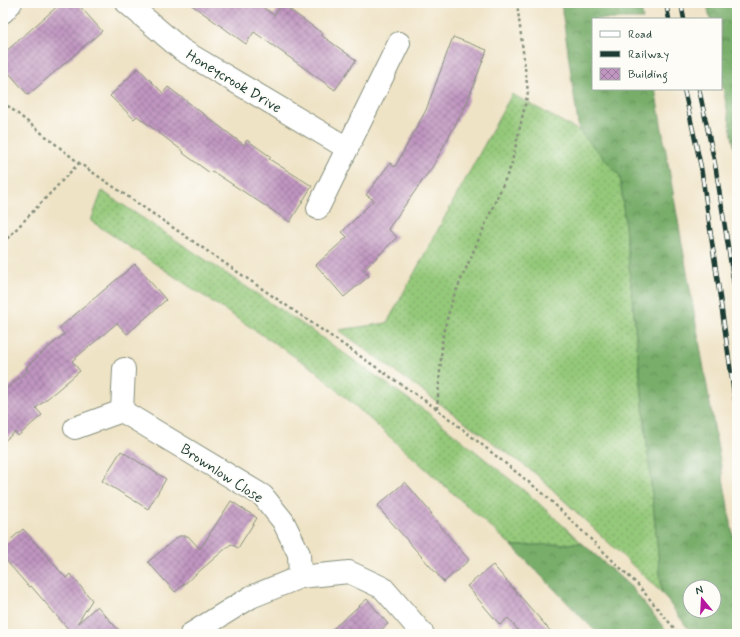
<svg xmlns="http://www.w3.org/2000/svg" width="740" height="637" font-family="Mynerve,sans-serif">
<defs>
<pattern id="grass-dots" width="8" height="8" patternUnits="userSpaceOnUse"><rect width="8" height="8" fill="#95c97a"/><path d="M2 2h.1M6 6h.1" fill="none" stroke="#79a465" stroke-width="1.8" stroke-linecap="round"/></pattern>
<pattern id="forest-crowns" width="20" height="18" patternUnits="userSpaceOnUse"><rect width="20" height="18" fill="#78ad6a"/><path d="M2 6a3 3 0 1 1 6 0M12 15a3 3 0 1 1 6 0" fill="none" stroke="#628e58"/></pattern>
<pattern id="building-cross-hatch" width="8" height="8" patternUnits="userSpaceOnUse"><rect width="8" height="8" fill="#c095c0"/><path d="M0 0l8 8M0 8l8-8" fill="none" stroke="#9b7b9d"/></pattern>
</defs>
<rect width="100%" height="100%" fill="#fdfcf7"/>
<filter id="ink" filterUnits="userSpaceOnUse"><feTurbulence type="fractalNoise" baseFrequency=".025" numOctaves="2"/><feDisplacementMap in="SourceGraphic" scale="8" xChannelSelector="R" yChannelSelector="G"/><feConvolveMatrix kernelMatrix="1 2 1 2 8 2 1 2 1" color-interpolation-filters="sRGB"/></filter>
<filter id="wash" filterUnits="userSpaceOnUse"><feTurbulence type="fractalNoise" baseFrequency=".012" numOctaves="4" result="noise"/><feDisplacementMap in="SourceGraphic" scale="16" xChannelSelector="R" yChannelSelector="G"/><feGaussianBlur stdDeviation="0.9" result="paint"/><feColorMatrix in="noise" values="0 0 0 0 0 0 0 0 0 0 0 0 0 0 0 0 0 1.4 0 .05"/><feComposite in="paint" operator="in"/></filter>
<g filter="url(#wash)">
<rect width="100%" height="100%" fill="#efe3c6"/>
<path fill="url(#grass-dots)" stroke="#5a8357" d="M 512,94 L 579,131 L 620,176 L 662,593 L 536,474 L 339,330 L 387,323 Z
M 102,191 L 314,332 L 428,413 L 533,498 L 582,543 L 512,546 L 315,370 L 91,221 Z"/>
<path fill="url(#forest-crowns)" stroke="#4c754f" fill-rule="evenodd" d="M 561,3 L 640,3 L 643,19 L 593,19 L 593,89 L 655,89 L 737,558 L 737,630 L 733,634 L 692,634 L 662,593 L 620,176 L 579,131 ZM 690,587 L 714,587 L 714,611 L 690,611 Z
M 707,3 L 737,3 L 737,162 L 721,77 L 721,19 L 710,19 Z
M 582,543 L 631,587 L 669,634 L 598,634 L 512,546 Z"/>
<g id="blocks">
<path fill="url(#building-cross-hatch)" d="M 61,3 L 77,3 L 102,31 L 28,95 L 3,66 L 3,54 Z
M 189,3 L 257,3 L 274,15 L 282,4 L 323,34 L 321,35 L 356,60 L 335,90 L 254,32 L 246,44 Z
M 453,37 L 487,50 L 466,105 L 433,166 L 388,229 L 397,237 L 364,270 L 369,276 L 344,297 L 316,265 L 347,237 L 342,232 L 374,200 L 366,195 L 390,163 L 395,167 L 426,110 Z
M 138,68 L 163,93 L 168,87 L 244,145 L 247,140 L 271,157 L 269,159 L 312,186 L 290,222 L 212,171 L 210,173 L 183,153 L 184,152 L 137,116 L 134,119 L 110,96 Z
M 135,264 L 166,300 L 127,334 L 117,323 L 72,361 L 80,371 L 36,408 L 42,415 L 18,436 L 15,432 L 3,442 L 3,392 L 28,370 L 26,367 L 64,334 L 59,328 Z
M 121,451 L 166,479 L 148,509 L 102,481 Z
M 405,482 L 432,514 L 431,515 L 469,560 L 444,582 L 377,506 Z
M 231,501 L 257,518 L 238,548 L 231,544 L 175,592 L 148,562 L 179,536 L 188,536 L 200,549 Z
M 23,529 L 66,578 L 70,574 L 92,600 L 77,624 L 97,606 L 122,634 L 65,634 L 69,630 L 31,586 L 29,587 L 3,557 L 3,546 Z
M 493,565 L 553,634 L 521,634 L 508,618 L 500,625 L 467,586 Z
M 367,599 L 388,624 L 376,634 L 327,634 Z"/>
</g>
</g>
<g filter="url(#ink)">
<use href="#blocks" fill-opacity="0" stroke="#87907d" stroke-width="1"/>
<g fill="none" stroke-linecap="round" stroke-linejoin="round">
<g stroke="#87907d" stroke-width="24">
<path id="minor" d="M 127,3 L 182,50 L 347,148
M 3,12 L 11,3
M 318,208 L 399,43
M 122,411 L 263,496 L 283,521 L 299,554 L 300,577 L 251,597 L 191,634
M 75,428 L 122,411 L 124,369
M 300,577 L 349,572 L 383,588 L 423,634"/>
</g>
<path stroke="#87907d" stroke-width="2.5" stroke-dasharray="3 3" stroke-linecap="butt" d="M 3,102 L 79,163 L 437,409 L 545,495 L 638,585 L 679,634
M 3,243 L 79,163
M 437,409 L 443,333 L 453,298 L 511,166 L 528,92 L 517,3"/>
<use href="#minor" stroke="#fff" stroke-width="22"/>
<g stroke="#1f3d34" stroke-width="4.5">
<path id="rail" d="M 666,3 L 669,19
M 681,3 L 684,19
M 684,89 L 701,167 L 737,414
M 699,89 L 715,164 L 737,303"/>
</g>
<use href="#rail" stroke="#fdfcf7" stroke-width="3" stroke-dasharray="9" stroke-linecap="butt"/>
</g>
</g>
<g text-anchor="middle" stroke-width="3.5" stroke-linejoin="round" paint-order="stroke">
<g font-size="15" fill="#1f3d34" stroke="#fdfcf7">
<text transform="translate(234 81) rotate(31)" y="5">Honeycrook Drive</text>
<text transform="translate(222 473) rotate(33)" y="5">Brownlow Close</text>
</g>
</g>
<rect width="740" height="637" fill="none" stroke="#fdfcf7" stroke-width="16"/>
<rect x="592" y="18" width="130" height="72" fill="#fdfcf7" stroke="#a4b0a9"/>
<rect x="600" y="31" width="20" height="6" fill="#ffffff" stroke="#a4b0a9"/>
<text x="628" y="38" font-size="12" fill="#1f3d34">Road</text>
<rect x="600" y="51" width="20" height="6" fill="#1f3d34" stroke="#a4b0a9"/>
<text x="628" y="58" font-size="12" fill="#1f3d34">Railway</text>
<rect x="600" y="68" width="20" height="12" fill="url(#building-cross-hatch)" stroke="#a4b0a9"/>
<text x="628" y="78" font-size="12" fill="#1f3d34">Building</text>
<g transform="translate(702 599) rotate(342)"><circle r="19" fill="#fdfcf7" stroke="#a4b0a9"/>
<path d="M0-3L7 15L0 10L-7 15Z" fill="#b5179e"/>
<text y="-6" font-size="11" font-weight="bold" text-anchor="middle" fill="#1f3d34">N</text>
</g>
</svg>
